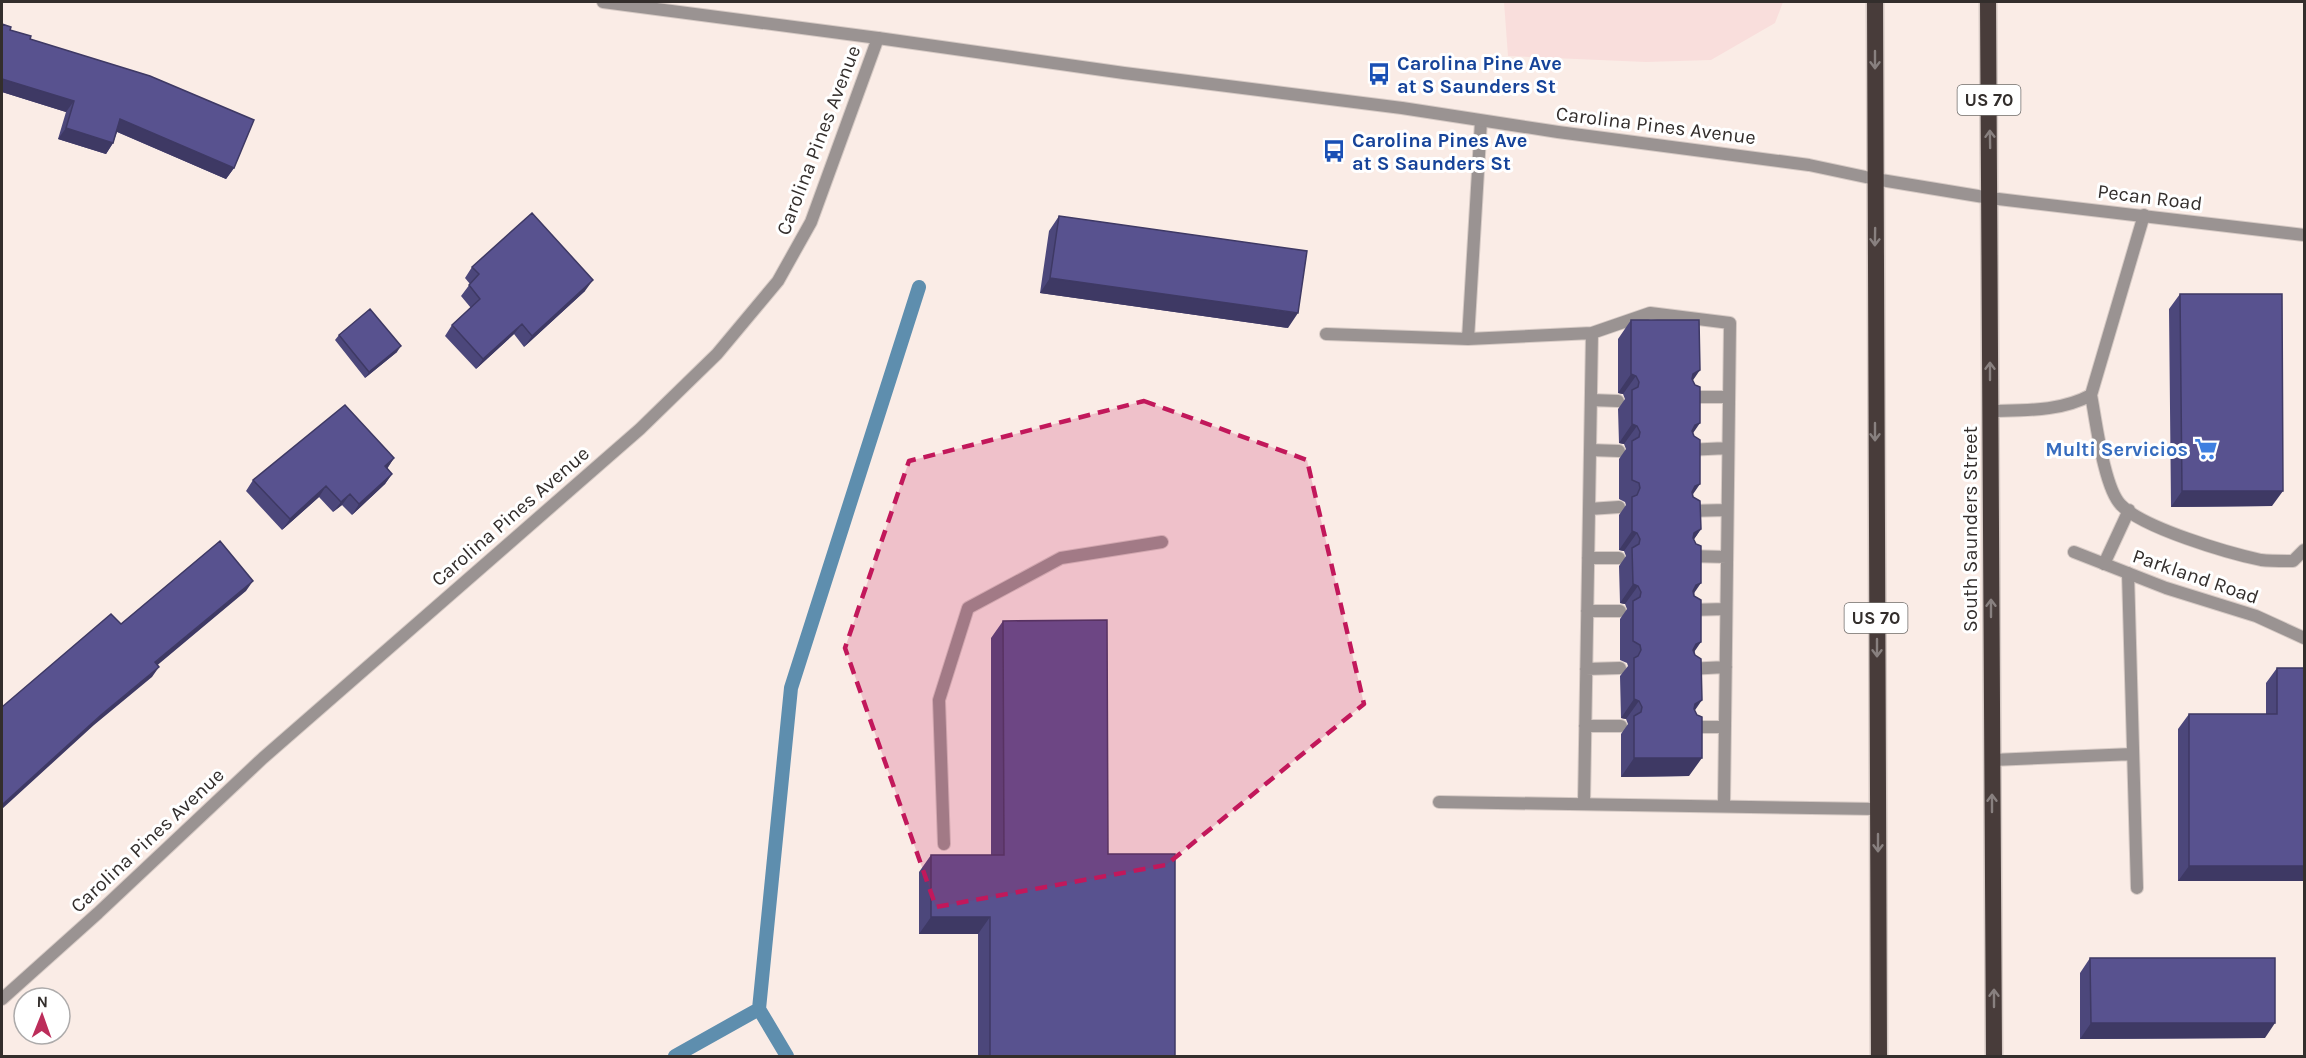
<svg xmlns="http://www.w3.org/2000/svg" width="2306" height="1058" font-family="Karla,sans-serif">
<rect width="100%" height="100%" fill="#faece6"/>
<path fill="#f9dedc" d="M 1504,2 L 1783,2 L 1775,23 L 1711,60 L 1646,62 L 1508,56 Z"/>
<g fill="none" stroke-linecap="round" stroke-linejoin="round">
<path stroke="#5e8eae" stroke-width="14" d="M 675,1056 L 759,1009
M 787,1056 L 759,1009 L 791,688 L 919,287"/>
<g stroke="#d6cac5" stroke-width="14">
<path id="service" d="M 1481,121 L 1468,339 L 1592,333 L 1584,804
M 1592,333 L 1650,313 L 1730,323 L 1724,806
M 1326,334 L 1468,339
M 2091,395 C 2096,421 2104,488 2121,505 C 2143,528 2228,553 2261,560 C 2271,561 2282,561 2293,561 L 2304,550
M 1687,397 L 1729,397
M 1591,400 L 1618,401
M 1990,411 C 2024,410 2060,412 2091,395 L 2144,215
M 1590,450 L 1619,451
M 1687,450 L 1728,448
M 1589,509 L 1619,507
M 1687,511 L 1727,510
M 1688,556 L 1727,557
M 1588,558 L 1619,558
M 2104,564 L 2129,510
M 2128,573 L 2137,888
M 1688,610 L 1726,609
M 1587,611 L 1620,611
M 1586,669 L 1620,668
M 1688,669 L 1726,667
M 1585,726 L 1621,726
M 1689,727 L 1725,727
M 1992,760 L 2133,754
M 1439,802 L 1877,809
M 944,844 L 939,700 L 968,608 L 1061,558 L 1162,542"/>
</g>
<g stroke="#d6cac5" stroke-width="14">
<path id="minor" d="M 603,2 L 878,38
M 2074,552 L 2166,588 L 2256,616 L 2304,638"/>
</g>
<g stroke="#d6cac5" stroke-width="14">
<path id="tertiary" d="M 2,999 L 98,913 L 263,758 L 640,429 L 717,354 L 778,281 L 811,222 L 878,38 L 1124,73 L 1402,108 L 1558,132 L 1809,165 L 1875,179 L 1990,198 L 2304,235"/>
</g>
<g stroke="#d6cac5" stroke-width="19">
<path id="trunk" d="M 1875,2 L 1879,1056
M 1988,2 L 1994,1056"/>
</g>
<use href="#service" stroke="#9a9392" stroke-width="12"/>
<use href="#minor" stroke="#9a9392" stroke-width="12"/>
<use href="#tertiary" stroke="#9a9392" stroke-width="12"/>
<use href="#trunk" stroke="#483c3a" stroke-width="16"/>
</g>
<path fill="#4c477b" d="M 2,24 L 10,30 L 30,39 L 234,168 L 226,179 L 117,132 L 113,143 L 106,154 L 58,139 L 66,112 L 2,92 Z
M 1059,216 L 1288,328 L 1040,293 L 1049,231 Z
M 472,267 L 585,291 L 524,347 L 514,334 L 476,369 L 445,336 L 452,325 L 471,308 L 461,296 L 470,284 L 465,278 Z
M 2180,294 L 2272,506 L 2171,507 L 2169,309 Z
M 1631,320 L 1693,380 L 1693,495 L 1701,529 L 1694,539 L 1695,710 L 1689,776 L 1621,777 L 1621,734 L 1628,724 L 1626,719 L 1621,718 L 1620,676 L 1628,666 L 1627,663 L 1620,660 L 1620,619 L 1627,609 L 1625,604 L 1620,603 L 1619,566 L 1626,556 L 1624,551 L 1619,550 L 1619,515 L 1626,505 L 1625,502 L 1619,499 L 1619,459 L 1626,449 L 1624,444 L 1619,443 L 1618,409 L 1625,399 L 1623,394 L 1618,393 L 1618,339 Z
M 339,335 L 397,352 L 365,378 L 335,340 Z
M 394,458 L 387,468 L 392,474 L 385,484 L 352,515 L 342,505 L 333,512 L 319,497 L 282,530 L 246,491 L 253,480 Z
M 1003,621 L 1108,854 L 1175,1056 L 978,1056 L 978,934 L 919,934 L 919,872 L 931,855 L 991,855 L 991,638 Z
M 2277,668 L 2304,668 L 2304,881 L 2178,881 L 2178,729 L 2189,714 L 2266,714 L 2266,683 Z
M 2090,958 L 2265,1038 L 2080,1039 L 2080,973 Z"/>
<path fill="#3e3964" d="M 2,79 L 74,101 L 66,112 L 2,92 Z
M 120,119 L 234,168 L 226,179 L 113,130 Z
M 66,128 L 113,143 L 106,154 L 58,139 Z
M 1050,278 L 1298,313 L 1288,328 L 1040,293 Z
M 593,280 L 585,291 L 524,347 L 532,336 Z
M 522,324 L 514,334 L 476,369 L 483,359 Z
M 401,346 L 397,352 L 365,378 L 369,372 Z
M 1700,370 L 1687,389 L 1693,374 Z
M 1631,374 L 1636,376 L 1623,394 L 1618,393 Z
M 1700,423 L 1687,442 L 1695,425 Z
M 1632,424 L 1637,426 L 1624,444 L 1619,443 Z
M 394,458 L 387,469 L 385,466 Z
M 392,474 L 385,484 L 352,515 L 359,504 Z
M 1700,484 L 1687,503 L 1695,486 Z
M 326,486 L 319,497 L 282,530 L 290,519 Z
M 2182,491 L 2283,491 L 2272,506 L 2171,507 Z
M 350,494 L 342,505 L 333,512 L 341,502 Z
M 1701,529 L 1688,548 L 1694,533 Z
M 1632,531 L 1637,533 L 1624,551 L 1619,550 Z
M 253,581 L 246,591 L 148,673 L 155,662 Z
M 1701,583 L 1688,602 L 1696,585 Z
M 1633,584 L 1638,586 L 1625,604 L 1620,603 Z
M 1701,642 L 1688,661 L 1696,644 Z
M 159,667 L 152,677 L 94,725 L 2,809 L 2,806 L 3,804 L 101,715 Z
M 1634,699 L 1639,701 L 1626,719 L 1621,718 Z
M 1702,700 L 1689,719 L 1695,704 Z
M 1634,758 L 1702,758 L 1689,776 L 1621,777 Z
M 2189,866 L 2304,866 L 2304,881 L 2178,881 Z
M 931,917 L 990,917 L 978,934 L 919,934 Z
M 2091,1023 L 2275,1023 L 2265,1038 L 2080,1039 Z"/>
<path fill="#58528f" stroke="#3e3964" stroke-width="1.5" d="M 2,24 L 11,27 L 10,30 L 31,36 L 30,39 L 150,76 L 254,120 L 234,168 L 120,119 L 113,143 L 66,128 L 74,101 L 2,79 Z
M 532,213 L 593,280 L 532,336 L 522,324 L 483,359 L 452,325 L 480,299 L 469,285 L 479,274 L 472,267 Z
M 1059,216 L 1307,251 L 1298,313 L 1050,278 Z
M 2180,294 L 2282,294 L 2283,491 L 2182,491 Z
M 370,309 L 401,346 L 369,372 L 339,335 Z
M 1631,320 L 1699,320 L 1700,370 L 1693,374 L 1692,379 L 1695,385 L 1700,387 L 1700,423 L 1695,425 L 1692,431 L 1694,436 L 1700,440 L 1700,484 L 1695,486 L 1692,492 L 1693,497 L 1700,501 L 1701,529 L 1694,533 L 1693,538 L 1696,544 L 1701,546 L 1701,583 L 1696,585 L 1693,591 L 1694,596 L 1701,600 L 1701,642 L 1696,644 L 1693,650 L 1695,655 L 1701,659 L 1702,700 L 1695,704 L 1694,709 L 1697,715 L 1702,717 L 1702,758 L 1634,758 L 1634,716 L 1641,712 L 1642,707 L 1639,701 L 1634,699 L 1634,658 L 1638,656 L 1641,650 L 1640,645 L 1633,641 L 1633,601 L 1640,597 L 1641,592 L 1638,586 L 1633,584 L 1632,548 L 1639,544 L 1640,539 L 1637,533 L 1632,531 L 1632,497 L 1637,495 L 1640,488 L 1639,483 L 1632,480 L 1632,441 L 1639,437 L 1640,432 L 1637,426 L 1632,424 L 1632,390 L 1638,387 L 1639,382 L 1636,376 L 1631,374 Z
M 345,405 L 394,458 L 385,466 L 392,474 L 359,504 L 350,494 L 341,502 L 326,486 L 290,519 L 253,480 Z
M 220,541 L 253,581 L 155,662 L 159,667 L 101,715 L 3,804 L 2,802 L 2,707 L 111,614 L 121,624 Z
M 1107,620 L 1108,854 L 1175,854 L 1175,1056 L 990,1056 L 990,917 L 931,917 L 931,855 L 1004,855 L 1003,621 Z
M 2277,668 L 2304,668 L 2304,866 L 2189,866 L 2189,714 L 2277,714 Z
M 2090,958 L 2275,958 L 2275,1023 L 2091,1023 Z"/>
<defs><path id="oneway-shaft" d="M-6 0H5M1.5-3L5.5 0L1.5 3" fill="none" stroke-width="1.6" stroke-linecap="round" stroke-linejoin="round" transform="scale(1.5)"/></defs>
<g stroke="#88807f">
<use href="#oneway-shaft" transform="translate(1875 60) rotate(90)"/>
<use href="#oneway-shaft" transform="translate(1990 139) rotate(-91)"/>
<use href="#oneway-shaft" transform="translate(1875 237) rotate(91)"/>
<use href="#oneway-shaft" transform="translate(1990 371) rotate(-90)"/>
<use href="#oneway-shaft" transform="translate(1875 432) rotate(90)"/>
<use href="#oneway-shaft" transform="translate(1991 608) rotate(-90)"/>
<use href="#oneway-shaft" transform="translate(1877 648) rotate(90)"/>
<use href="#oneway-shaft" transform="translate(1992 803) rotate(-90)"/>
<use href="#oneway-shaft" transform="translate(1878 843) rotate(90)"/>
<use href="#oneway-shaft" transform="translate(1994 998) rotate(-90)"/>
</g>
<path fill="#c2185b" fill-opacity="0.2" stroke="#c2185b" stroke-width="4.5" stroke-dasharray="12 8" stroke-linejoin="round" d="M 1144,401 L 1307,460 L 1364,704 L 1166,865 L 936,907 L 845,648 L 909,461 Z"/>
<defs>
<g id="bus-bare" transform="scale(1.8)"><path d="M-5-6H5V4H4V6H2V4H-2V6H-4V4H-5ZM-3.5-4V0h7V-4ZM-3.5 1.2v1.5H-2V1.2ZM2 1.2v1.5H3.5V1.2Z" fill="#1a4fb4" stroke="#fff" stroke-width="2.5" paint-order="stroke"/></g>
<g id="supermarket-bare" transform="scale(1.8)"><path d="M-6-5.5h2.5l.6 2H6L4.5 2H-2.5L-4.4-4H-6ZM-1.5 3.2a1.3 1.3 0 1 0 .1 0ZM3 3.2a1.3 1.3 0 1 0 .1 0Z" fill="#3f7fe0" stroke="#fff" stroke-width="2.5" paint-order="stroke"/></g>
</defs>
<g fill-rule="evenodd">
<use href="#bus-bare" x="1379" y="74"/>
<use href="#bus-bare" x="1334" y="151"/>
<use href="#supermarket-bare" x="2206" y="449"/>
</g>
<g text-anchor="middle" stroke-width="6" stroke-linejoin="round" paint-order="stroke">
<g fill="#fff" stroke="#706d6b" stroke-width="1.5">
<rect x="1957.5" y="85" width="63" height="30" rx="4.5"/>
<rect x="1844.5" y="603" width="63" height="30" rx="4.5"/>
</g>
<g font-size="18" font-weight="bold" fill="#332e2c">
<text x="1989" y="106">US 70</text>
<text x="1876" y="624">US 70</text>
</g>
<g font-size="20" font-weight="bold" fill="#164399" stroke="#fff" text-anchor="start">
<text x="1397" y="70">Carolina Pine Ave<tspan x="1397" dy="23">at S Saunders St</tspan></text>
<text x="1352" y="147">Carolina Pines Ave<tspan x="1352" dy="23">at S Saunders St</tspan></text>
</g>
<g font-size="20" fill="#332e2c" stroke="#fff">
<text transform="translate(1656 125) rotate(7)" y="7">Carolina Pines Avenue</text>
<text transform="translate(818 140) rotate(-69)" y="7">Carolina Pines Avenue</text>
<text transform="translate(2150 197) rotate(7)" y="7">Pecan Road</text>
<text transform="translate(510 516) rotate(-41)" y="7">Carolina Pines Avenue</text>
<text transform="translate(1970 529) rotate(-90)" y="7">South Saunders Street</text>
<text transform="translate(2196 576) rotate(19)" y="7">Parkland Road</text>
<text transform="translate(147 840) rotate(-43)" y="7">Carolina Pines Avenue</text>
</g>
<g font-size="20" font-weight="bold" fill="#366cbe" stroke="#fff" text-anchor="end">
<text x="2188" y="456">Multi Servicios</text>
</g>
</g>
<rect width="2306" height="1058" fill="none" stroke="#332e2c" stroke-width="6"/>
<g transform="translate(42 1016) rotate(1)"><circle r="28" fill="#ffffff" stroke="#adabab" stroke-width="1.5"/>
<path d="M0-4.5L10 22L0 15L-10 22Z" fill="#bc2d5a"/>
<text y="-9" font-size="16" font-weight="bold" text-anchor="middle" fill="#332e2c">N</text>
</g>
</svg>
